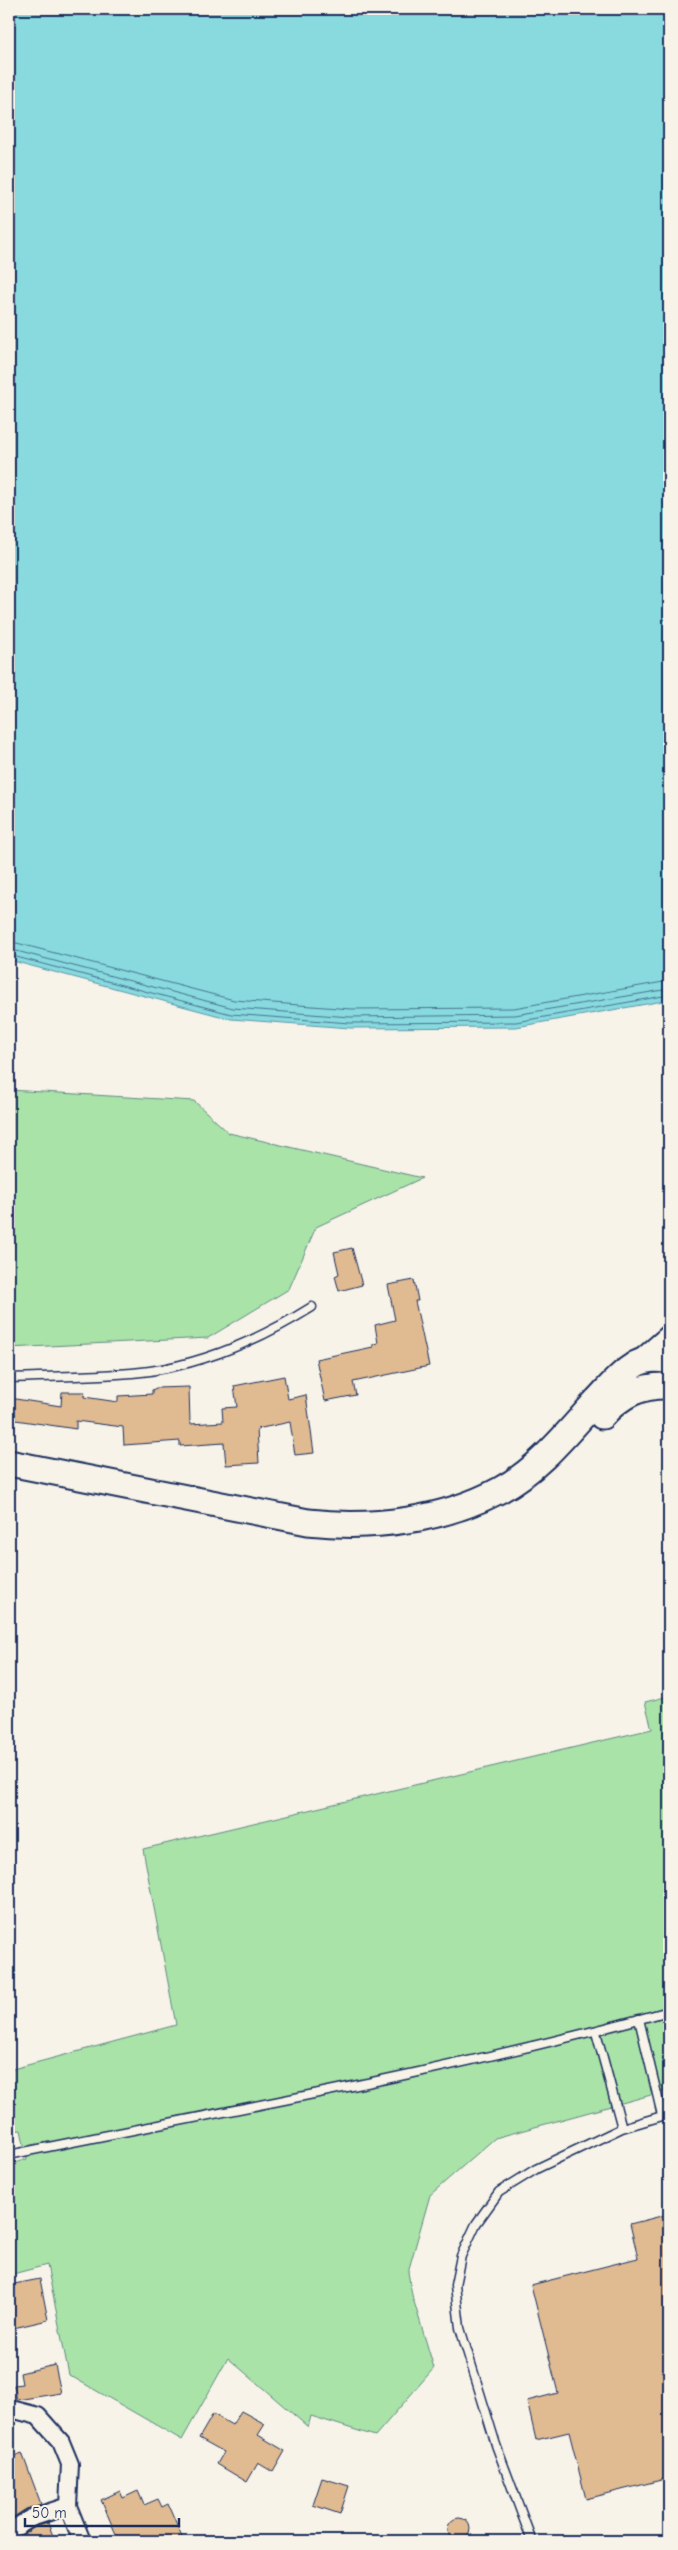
<svg xmlns="http://www.w3.org/2000/svg" width="678" height="2550" font-family="'Comic Neue',sans-serif">
<rect width="100%" height="100%" fill="#f7f3e8"/>
<filter id="ink" filterUnits="userSpaceOnUse"><feTurbulence type="fractalNoise" baseFrequency=".02" numOctaves="2"/><feDisplacementMap in="SourceGraphic" scale="10" xChannelSelector="R" yChannelSelector="G"/><feConvolveMatrix kernelMatrix="1 2 1 2 8 2 1 2 1" color-interpolation-filters="sRGB"/></filter>
<g filter="url(#ink)">
<path fill="#a9e3a8" stroke="#628983" d="M 9,1090 L 194,1101 L 229,1133 L 422,1178 L 316,1227 L 289,1289 L 208,1338 L 9,1348 Z
M 669,1696 L 669,2090 L 495,2138 L 430,2195 L 408,2272 L 412,2295 L 434,2368 L 375,2436 L 311,2416 L 308,2427 L 228,2358 L 182,2440 L 69,2375 L 47,2265 L 9,2275 L 9,2165 L 27,2159 L 21,2130 L 9,2131 L 9,2070 L 176,2025 L 143,1849 L 652,1729 L 645,1702 Z"/>
<path fill="#88dade" stroke="#5c96ab" d="M 9,9 L 669,9 L 669,1000 L 516,1027 L 350,1028 L 231,1019 L 9,960 Z"/>
<g fill="none" stroke-linecap="round" stroke-linejoin="round">
<path stroke="#477391" stroke-width="1" d="M 9,941 L 234,1000 L 351,1009 L 514,1008 L 669,981
M 9,949 L 233,1008 L 350,1017 L 515,1015 L 669,989
M 9,955 L 231,1014 L 350,1023 L 516,1022 L 669,995"/>
</g>
<path fill="#e0ba91" stroke="#1b2f5e" d="M 352,1248 L 362,1285 L 339,1291 L 335,1276 L 339,1274 L 334,1252 Z
M 414,1280 L 418,1301 L 415,1301 L 429,1366 L 353,1382 L 356,1395 L 325,1401 L 316,1359 L 373,1347 L 373,1344 L 378,1343 L 375,1325 L 395,1320 L 388,1285 Z
M 284,1376 L 288,1399 L 306,1395 L 314,1453 L 295,1455 L 290,1422 L 257,1429 L 259,1463 L 226,1465 L 224,1443 L 180,1446 L 180,1441 L 124,1445 L 123,1427 L 76,1421 L 76,1429 L 9,1419 L 9,1398 L 61,1406 L 62,1392 L 85,1392 L 84,1397 L 118,1402 L 118,1396 L 152,1394 L 152,1390 L 156,1388 L 189,1387 L 190,1424 L 223,1422 L 222,1408 L 237,1407 L 234,1386 Z
M 669,2214 L 669,2478 L 586,2499 L 569,2432 L 536,2440 L 527,2401 L 558,2393 L 531,2285 L 638,2258 L 630,2224 Z
M 40,2279 L 48,2320 L 9,2329 L 9,2285 Z
M 55,2365 L 61,2393 L 17,2400 L 14,2385 L 22,2384 L 20,2373 Z
M 241,2411 L 265,2424 L 258,2435 L 285,2451 L 273,2472 L 258,2463 L 247,2482 L 217,2464 L 224,2452 L 199,2438 L 213,2414 L 232,2425 Z
M 22,2453 L 41,2504 L 26,2509 L 9,2520 L 9,2458 Z
M 322,2478 L 349,2486 L 340,2514 L 313,2505 Z
M 120,2491 L 123,2498 L 138,2491 L 144,2505 L 158,2499 L 162,2507 L 168,2504 L 184,2541 L 119,2541 L 101,2500 Z
M448 2529a11 11 0 1 1 22 0a11 11 0 1 1-22 0Z
M 48,2523 L 55,2541 L 12,2541 L 35,2527 Z"/>
<g fill="none" stroke-linecap="round" stroke-linejoin="round">
<g stroke="#1b2f5e" stroke-width="11">
<path id="service" d="M 9,1378 C 55,1376 104,1377 150,1371 C 209,1362 261,1339 312,1307
M 639,2019 L 662,2115
M 596,2032 L 622,2128
M 9,2155 C 229,2110 452,2071 669,2011
M 532,2541 L 496,2445 L 460,2328 L 455,2285 L 461,2256 L 476,2224 L 499,2192 L 536,2169 L 622,2128 L 669,2114"/>
</g>
<g stroke="#1b2f5e" stroke-width="20">
<path id="minor" d="M 637,1361 L 669,1333
M 9,2411 L 15,2410 L 38,2416 L 61,2442 L 70,2464 L 68,2506 L 82,2541
M 9,2532 L 31,2518 L 68,2506"/>
</g>
<g stroke="#1b2f5e" stroke-width="29">
<path id="primary" d="M 602,1416 C 621,1395 640,1385 669,1386
M 9,1463 L 308,1522 C 372,1529 442,1521 500,1490 C 539,1469 567,1433 597,1400 C 608,1389 619,1374 633,1366 C 643,1359 657,1358 669,1361"/>
</g>
<use href="#service" stroke="#f7f3e8" stroke-width="8"/>
<use href="#minor" stroke="#f7f3e8" stroke-width="16"/>
<use href="#primary" stroke="#f7f3e8" stroke-width="25"/>
</g>
</g>
<rect width="678" height="2550" fill="none" stroke="#f7f3e8" stroke-width="30"/>
<rect x="15" y="15" width="648" height="2520" fill="none" stroke="#1b2f5e" stroke-width="2" filter="url(#ink)"/>
<path d="M25 2518v8h154v-8" fill="none" stroke="#1b2f5e" stroke-width="2.5"/>
<text x="32" y="2518" font-size="15" fill="#1b2f5e" stroke="#f7f3e8" stroke-width="4" paint-order="stroke">50 m</text>
</svg>
